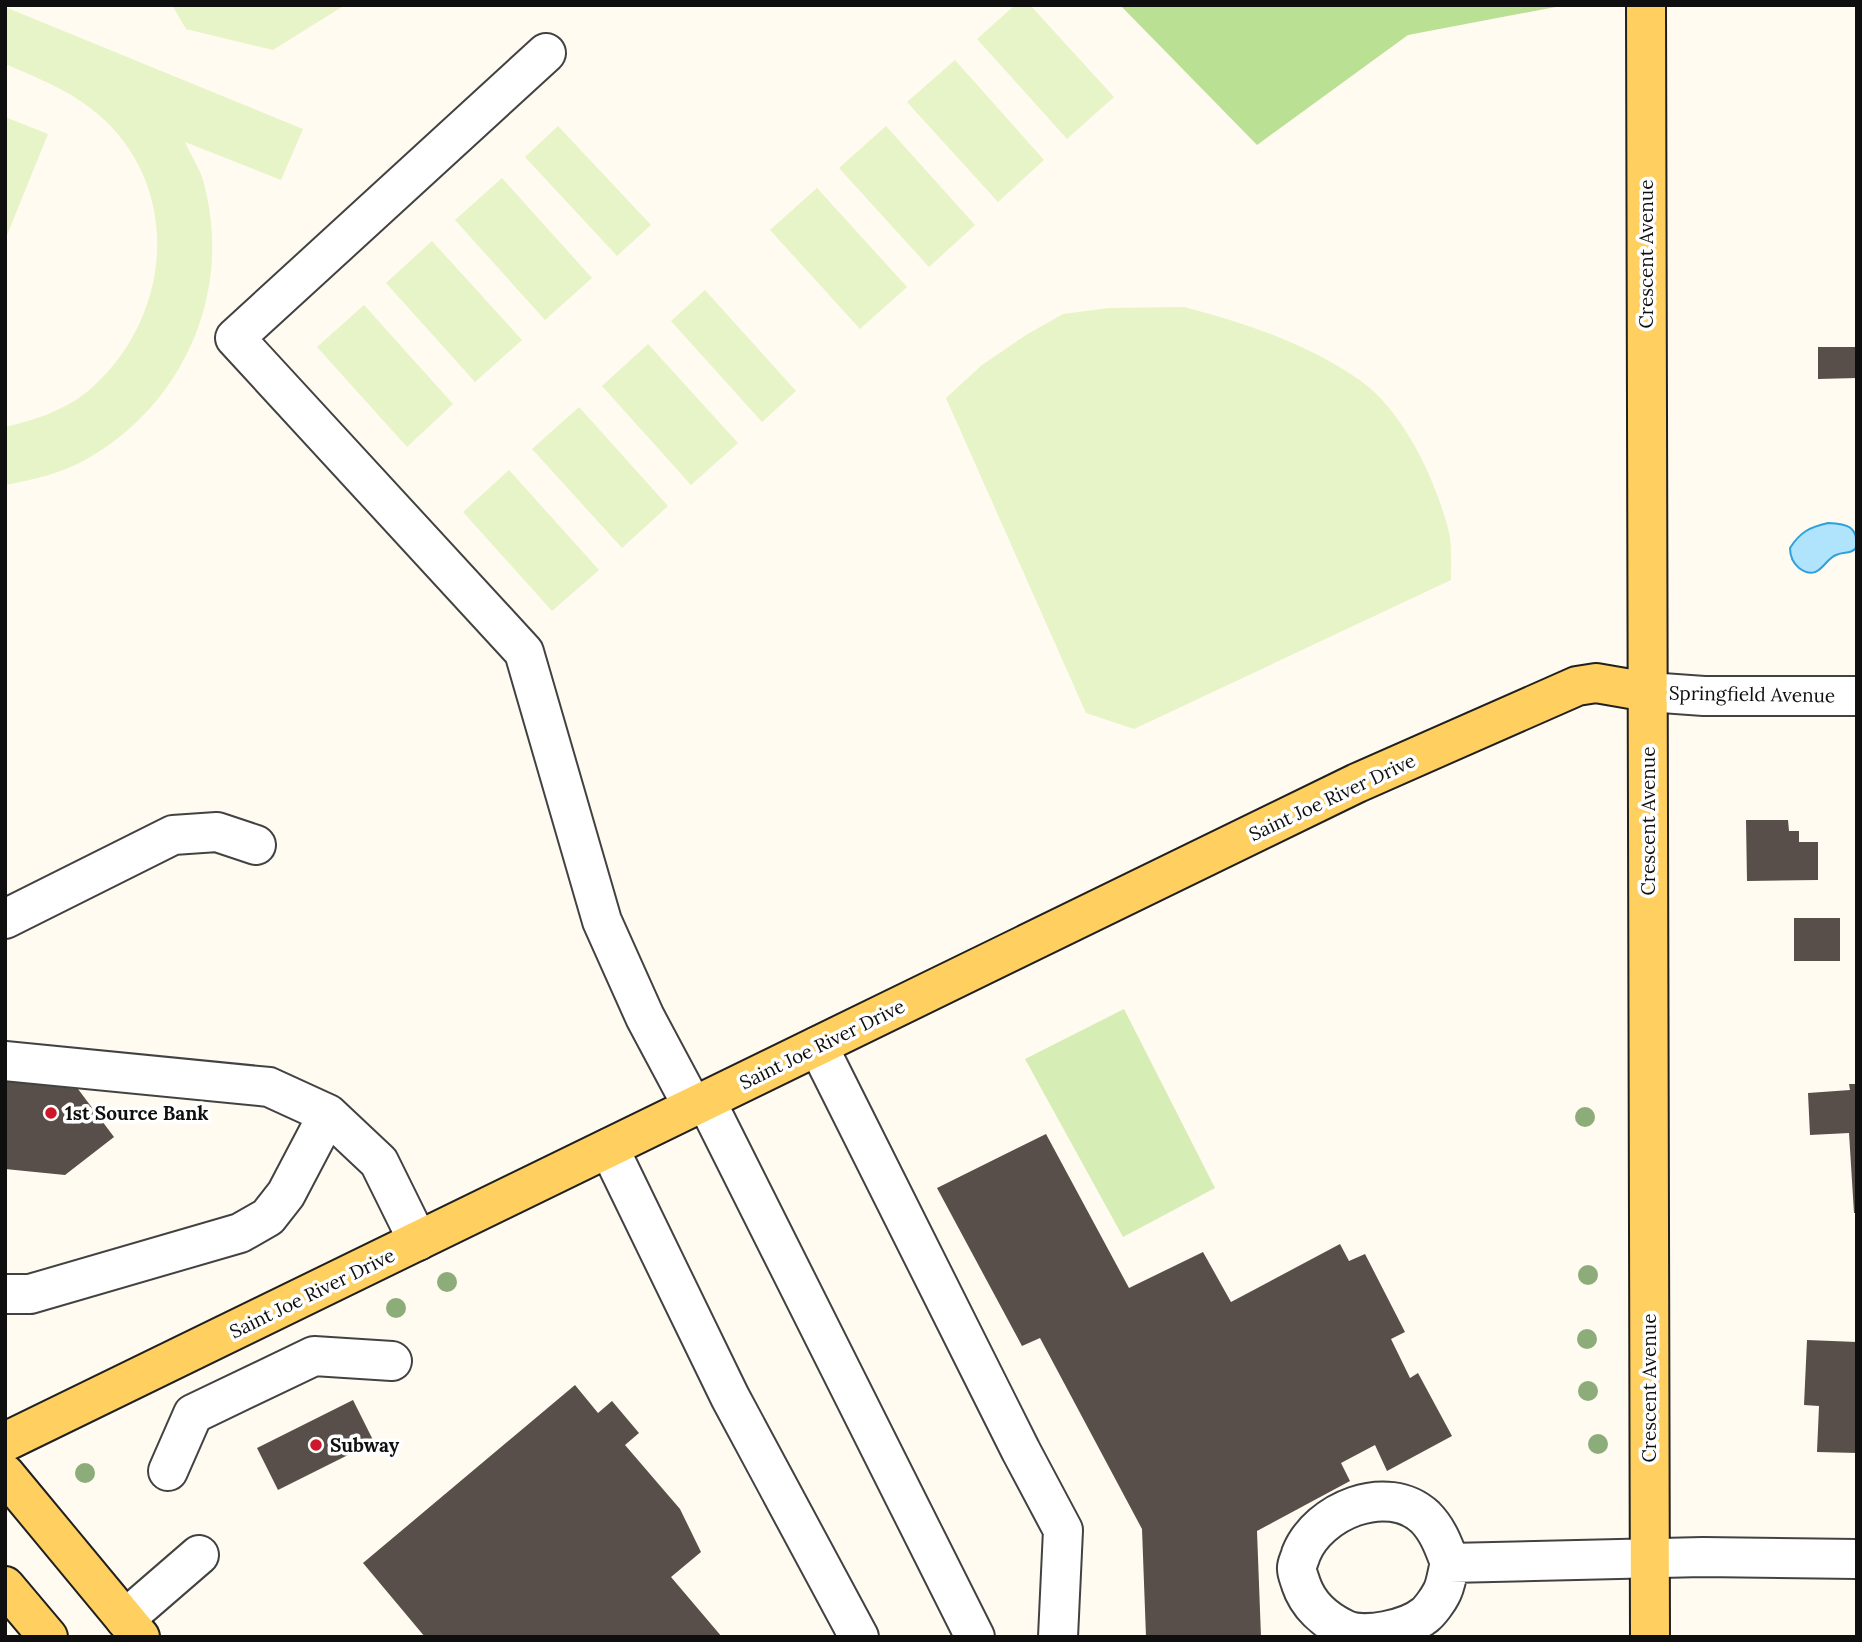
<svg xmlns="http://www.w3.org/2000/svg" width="1862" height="1642" font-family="Lora,serif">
<rect width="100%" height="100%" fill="#fffbf0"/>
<path fill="#d6eeb5" d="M 1124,1009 L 1215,1188 L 1123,1237 L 1025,1059 Z"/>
<path fill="#bae093" d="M 1120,5 L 1566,5 L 1408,35 L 1257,145 Z"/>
<path fill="#e7f4c8" d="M 172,5 L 345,5 L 273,50 L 186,29 Z
M 1015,5 L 1030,5 L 1114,97 L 1067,139 L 977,39 Z
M 5,7 L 303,129 L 281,180 L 185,142 C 190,154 199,167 203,180 C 234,290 185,403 87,459 C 62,473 33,480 5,485 L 5,427 C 34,420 64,411 88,391 C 171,321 185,190 99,115 C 71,91 38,78 5,64 Z
M 955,60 L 1044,160 L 998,202 L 907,102 Z
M 5,117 L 48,134 L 5,240 Z
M 558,126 L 651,225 L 617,256 L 525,157 Z
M 886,126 L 975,225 L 929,267 L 839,168 Z
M 502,178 L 592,278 L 545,320 L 455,220 Z
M 817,188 L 907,287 L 860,329 L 770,230 Z
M 432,241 L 522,340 L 475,382 L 386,283 Z
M 705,290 L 796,391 L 762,422 L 671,321 Z
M 364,305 L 453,404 L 407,447 L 317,347 Z
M 1184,307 C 1246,323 1308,344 1361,381 C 1405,413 1436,481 1449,532 C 1452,547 1451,565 1451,580 L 1134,729 L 1086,713 L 946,398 L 982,365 L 1026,335 L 1063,314 L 1109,308 Z
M 648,344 L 738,443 L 691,485 L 602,386 Z
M 579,407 L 668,506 L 622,548 L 532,449 Z
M 509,470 L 599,570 L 552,611 L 463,512 Z"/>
<path fill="#afe4fc" stroke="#2fa0da" stroke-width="2" d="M 1828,523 C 1848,524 1857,526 1857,547 C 1850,555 1845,551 1836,555 C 1824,559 1819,583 1799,568 C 1792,562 1790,556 1790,548 C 1800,532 1810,527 1828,523 Z"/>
<path fill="#584f4a" d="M 1818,347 L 1857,347 L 1857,378 L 1818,379 Z
M 1746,820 L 1788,820 L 1789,831 L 1799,831 L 1799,842 L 1818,842 L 1818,880 L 1747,881 Z
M 1794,918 L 1840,918 L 1840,961 L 1794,961 Z
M 5,1041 L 8,1041 L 16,1081 L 78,1089 L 114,1137 L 65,1175 L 5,1169 Z
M 1849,1084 L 1857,1084 L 1857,1213 L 1854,1213 L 1849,1133 L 1810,1135 L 1808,1093 L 1850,1090 Z
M 1046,1134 L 1129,1288 L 1203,1252 L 1231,1302 L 1340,1244 L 1349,1261 L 1365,1254 L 1405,1332 L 1391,1339 L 1410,1378 L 1418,1373 L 1452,1436 L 1387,1471 L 1375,1445 L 1341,1463 L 1350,1481 L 1257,1531 L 1261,1637 L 1146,1637 L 1142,1529 L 1040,1338 L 1022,1346 L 937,1188 Z
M 1807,1340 L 1857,1342 L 1857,1453 L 1817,1452 L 1819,1406 L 1804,1405 Z
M 575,1385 L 598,1413 L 612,1401 L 639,1433 L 625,1445 L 680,1509 L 701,1552 L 671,1577 L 722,1637 L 425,1637 L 363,1563 Z
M 353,1400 L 374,1442 L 278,1490 L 257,1448 Z"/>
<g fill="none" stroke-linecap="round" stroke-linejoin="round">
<g stroke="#424242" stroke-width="42">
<path id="minor" d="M 546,53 L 235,338 L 524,652 L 602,921 L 645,1017 L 693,1107
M 1648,692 L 1704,696 L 1857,696
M 5,919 L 173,835 L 217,832 L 256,845
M 818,1046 L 1021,1451 L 1063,1530 L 1058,1637
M 5,1061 L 269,1087 L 328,1114 L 379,1162 L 418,1241
M 706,1101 L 975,1637
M 609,1148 L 730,1397 L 859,1637
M 5,1294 L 30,1294 L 240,1233 L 268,1217 L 286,1194 L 328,1114
M 168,1471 L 193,1414 L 314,1356 L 392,1361
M 1450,1563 C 1447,1573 1446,1586 1441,1594 C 1438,1600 1430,1611 1425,1615 C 1408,1629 1364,1639 1344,1629 C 1325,1620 1308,1605 1301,1584 C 1300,1580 1297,1574 1297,1569 C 1296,1565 1300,1559 1301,1554 C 1318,1511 1387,1482 1425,1517 C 1438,1530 1444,1547 1450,1563 L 1703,1557 L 1857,1559
M 125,1619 L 199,1555"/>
</g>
<g stroke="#202020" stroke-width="42">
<path id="major" d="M 1646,5 L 1650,1637
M 5,1442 L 1357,783 L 1577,686 L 1596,683 L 1648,692
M 5,1474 L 140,1637
M 5,1586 L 48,1637"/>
</g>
<use href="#minor" stroke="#fff" stroke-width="38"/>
<use href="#major" stroke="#ffcf60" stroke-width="38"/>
</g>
<g fill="#8cad79">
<circle cx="1585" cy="1117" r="10"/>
<circle cx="1588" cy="1275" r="10"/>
<circle cx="447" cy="1282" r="10"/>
<circle cx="396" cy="1308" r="10"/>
<circle cx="1587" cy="1339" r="10"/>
<circle cx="1588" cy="1391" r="10"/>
<circle cx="1598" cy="1444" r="10"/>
<circle cx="85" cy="1473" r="10"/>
</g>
<g fill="#cd182b" stroke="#fff" stroke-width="2.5">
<circle cx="51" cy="1113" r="7"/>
<circle cx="316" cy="1445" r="7"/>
</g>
<g text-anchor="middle" stroke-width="7" stroke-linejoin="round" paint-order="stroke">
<g font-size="19" fill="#0f0f0f" stroke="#fff">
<text transform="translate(1646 254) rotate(-90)" y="7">Crescent Avenue</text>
<text transform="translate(1752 694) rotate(1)" y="7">Springfield Avenue</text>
<text transform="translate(1332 797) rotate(-25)" y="7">Saint Joe River Drive</text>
<text transform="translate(1648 821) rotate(-90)" y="7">Crescent Avenue</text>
<text transform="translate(822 1044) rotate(-26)" y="7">Saint Joe River Drive</text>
<text transform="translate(312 1293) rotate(-26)" y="7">Saint Joe River Drive</text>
<text transform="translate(1649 1388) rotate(-90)" y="7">Crescent Avenue</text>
</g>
<g font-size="19" font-weight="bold" fill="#0f0f0f" stroke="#fff" text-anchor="start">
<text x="65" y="1120">1st Source Bank</text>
<text x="330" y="1452">Subway</text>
</g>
</g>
<rect width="1862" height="1642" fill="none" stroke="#0f0f0f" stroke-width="14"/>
</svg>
